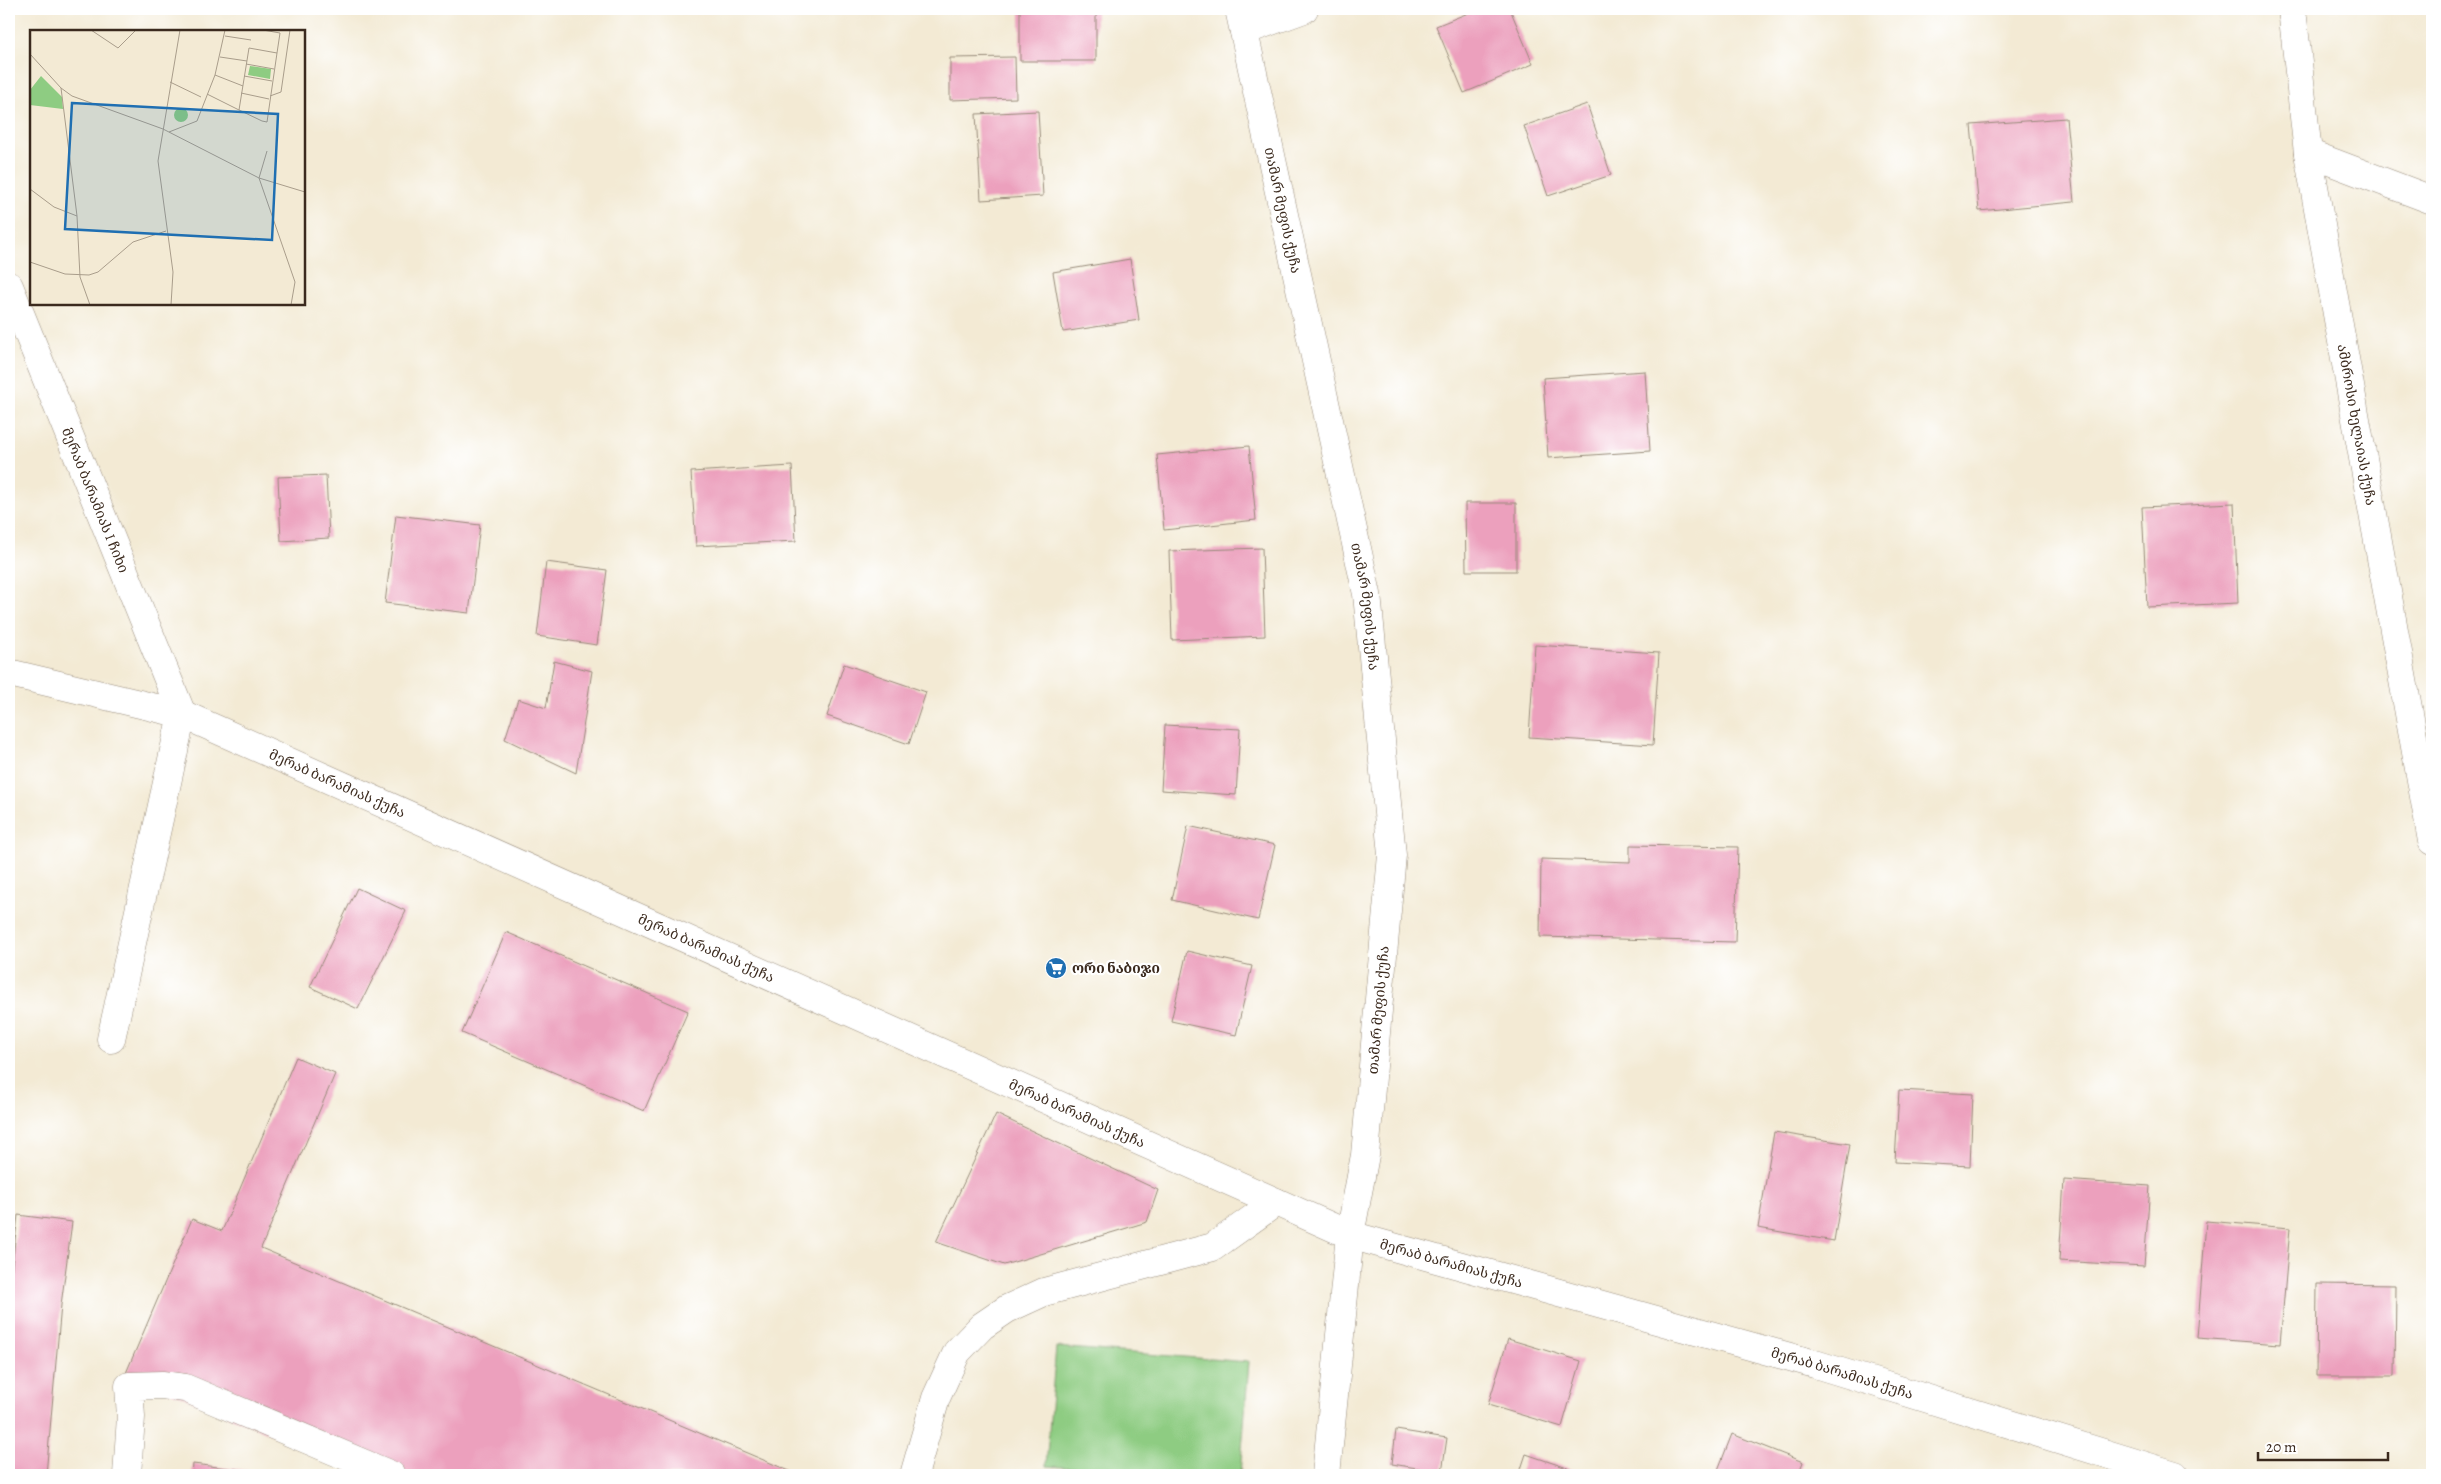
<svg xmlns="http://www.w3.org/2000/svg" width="2441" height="1484" font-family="Alegreya,'Noto Serif Georgian',serif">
<rect width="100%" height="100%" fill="#fff"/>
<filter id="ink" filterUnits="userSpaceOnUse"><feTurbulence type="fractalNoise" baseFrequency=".02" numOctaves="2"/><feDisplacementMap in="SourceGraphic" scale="10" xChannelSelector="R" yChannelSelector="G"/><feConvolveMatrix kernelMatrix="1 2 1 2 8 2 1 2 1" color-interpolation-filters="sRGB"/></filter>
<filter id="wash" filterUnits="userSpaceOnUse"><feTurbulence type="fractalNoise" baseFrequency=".0096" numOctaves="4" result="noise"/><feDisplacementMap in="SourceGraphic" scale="20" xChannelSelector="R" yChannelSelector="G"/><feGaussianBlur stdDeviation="1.12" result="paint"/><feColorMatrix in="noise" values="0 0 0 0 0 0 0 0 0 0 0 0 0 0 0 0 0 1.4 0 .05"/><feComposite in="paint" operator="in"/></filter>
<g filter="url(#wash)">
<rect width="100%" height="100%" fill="#f3ead4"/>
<path fill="#8ecc82" stroke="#647b50" d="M 1056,1347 L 1249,1362 L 1240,1475 L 1172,1475 L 1046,1466 Z"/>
<g id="blocks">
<path fill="#eca0bd" d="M 1020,9 L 1096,9 L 1096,61 L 1020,61 Z
M 1478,9 L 1510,9 L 1533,64 L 1464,93 L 1436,26 Z
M 1015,57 L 1016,98 L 950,100 L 950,58 Z
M 1587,104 L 1611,175 L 1548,196 L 1524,126 Z
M 1038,111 L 1043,196 L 981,200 L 976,114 Z
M 2066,118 L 2074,202 L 1979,211 L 1971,125 Z
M 1130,259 L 1139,320 L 1063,332 L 1053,272 Z
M 1645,371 L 1650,451 L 1548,458 L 1543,378 Z
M 1249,446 L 1256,520 L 1164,530 L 1157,455 Z
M 792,466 L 796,541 L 696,546 L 691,472 Z
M 326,475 L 329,538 L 281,541 L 278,477 Z
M 1465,503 L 1516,503 L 1516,571 L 1466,571 Z
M 2234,503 L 2238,603 L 2147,607 L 2142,507 Z
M 396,515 L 480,525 L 469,613 L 385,603 Z
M 1262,548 L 1265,636 L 1172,640 L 1169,551 Z
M 546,562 L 607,570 L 597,645 L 537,636 Z
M 1535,645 L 1659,653 L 1653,745 L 1529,737 Z
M 554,661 L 592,671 L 576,773 L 505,739 L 518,699 L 546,708 Z
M 844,664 L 926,692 L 909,744 L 827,716 Z
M 1165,725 L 1240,729 L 1236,795 L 1161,790 Z
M 1188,826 L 1275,845 L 1258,920 L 1172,900 Z
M 1630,845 L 1738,847 L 1735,942 L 1540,937 L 1541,859 L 1630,862 Z
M 357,888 L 406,911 L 358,1009 L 310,987 Z
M 506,932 L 688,1011 L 644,1111 L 462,1033 Z
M 1187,951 L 1252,966 L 1236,1035 L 1171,1021 Z
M 296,1057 L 335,1074 L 261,1248 L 799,1475 L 369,1475 L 126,1373 L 192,1219 L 222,1231 Z
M 1899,1090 L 1973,1094 L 1970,1166 L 1895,1162 Z
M 996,1114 L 1158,1190 L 1147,1222 L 1004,1265 L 936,1242 Z
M 1774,1132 L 1850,1144 L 1834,1241 L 1758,1228 Z
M 2064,1180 L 2150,1186 L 2144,1266 L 2059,1261 Z
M 18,1215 L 72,1222 L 61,1305 L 46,1475 L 9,1475 L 9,1292 Z
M 2206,1221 L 2290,1228 L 2280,1344 L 2197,1338 Z
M 2317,1284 L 2396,1285 L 2395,1376 L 2316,1376 Z
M 1508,1339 L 1581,1361 L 1562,1427 L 1488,1405 Z
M 1396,1430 L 1447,1438 L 1442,1472 L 1392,1464 Z
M 1732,1434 L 1803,1462 L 1798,1475 L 1716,1475 Z
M 1526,1454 L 1588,1475 L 1519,1475 Z
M 193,1464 L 268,1473 L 268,1475 L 192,1475 Z"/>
</g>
</g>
<g filter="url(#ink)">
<use href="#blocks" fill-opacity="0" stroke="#978a79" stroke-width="1"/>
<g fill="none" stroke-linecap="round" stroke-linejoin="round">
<g stroke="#978a79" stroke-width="29">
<g id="minor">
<path id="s1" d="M 1239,9 L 1367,594 L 1392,855 L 1365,1155 L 1350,1235 L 1326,1475"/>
<path id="s2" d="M 2292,9 L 2308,153 L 2432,841"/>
<path d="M 1244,31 L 1304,9"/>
<path d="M 2308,153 L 2432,200"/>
<path id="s3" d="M 9,286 L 182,714 L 111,1039"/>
<path d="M 127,1475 L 131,1417 L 129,1386 L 162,1385 L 185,1388 L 391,1475"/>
<path d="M 914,1475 L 936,1398 L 957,1352 L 982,1326 L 1007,1309 L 1044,1292 L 1213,1247 L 1276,1202"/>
</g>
</g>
<g stroke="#978a79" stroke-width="29">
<g id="major">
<path id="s4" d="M 9,673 L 182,714 L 1350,1235 L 1815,1364 L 2175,1475"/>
</g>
</g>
<use href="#minor" stroke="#fff" stroke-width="28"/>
<use href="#major" stroke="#fff" stroke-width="28"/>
</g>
</g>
<defs>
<g id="supermarket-disc" transform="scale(1.125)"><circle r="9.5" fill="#1f6fb2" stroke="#fff"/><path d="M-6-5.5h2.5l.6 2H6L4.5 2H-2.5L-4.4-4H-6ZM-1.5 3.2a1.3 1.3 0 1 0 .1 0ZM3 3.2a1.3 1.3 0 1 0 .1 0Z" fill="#fff"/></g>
</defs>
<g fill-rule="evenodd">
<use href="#supermarket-disc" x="1056" y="968"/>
</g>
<g text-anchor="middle" stroke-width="4.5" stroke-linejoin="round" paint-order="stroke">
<g font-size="14" fill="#3b2a1e" stroke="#fff">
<text dy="5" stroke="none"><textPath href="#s1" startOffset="206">თამარ მეფის ქუჩა</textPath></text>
<text dy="5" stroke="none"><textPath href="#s2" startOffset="421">ამბროსი ხელაიას ქუჩა</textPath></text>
<text dy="5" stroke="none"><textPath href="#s3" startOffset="231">მერაბ ბარამიას I ჩიხი</textPath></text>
<text dy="5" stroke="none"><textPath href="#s1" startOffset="611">თამარ მეფის ქუჩა</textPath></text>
<text dy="5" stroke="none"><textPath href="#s4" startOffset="348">მერაბ ბარამიას ქუჩა</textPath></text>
<text dy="5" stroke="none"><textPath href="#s4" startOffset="752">მერაბ ბარამიას ქუჩა</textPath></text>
<text transform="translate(1378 1010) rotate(-85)" y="5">თამარ მეფის ქუჩა</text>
<text dy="5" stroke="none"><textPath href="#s4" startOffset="1158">მერაბ ბარამიას ქუჩა</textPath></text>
<text dy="5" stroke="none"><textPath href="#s4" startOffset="1562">მერაბ ბარამიას ქუჩა</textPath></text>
<text dy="5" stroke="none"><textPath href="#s4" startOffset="1968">მერაბ ბარამიას ქუჩა</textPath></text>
</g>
<g font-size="14" font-weight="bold" fill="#3b2a1e" stroke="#fff" text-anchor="start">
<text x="1072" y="973">ორი ნაბიჯი</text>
</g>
</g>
<g transform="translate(30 30)">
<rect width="275" height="275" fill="#f3ead4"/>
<path d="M 220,36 L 241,39 L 240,49 L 218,45 ZM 11,46 L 32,67 L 33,79 L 0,75 L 0,60 ZM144 85a7 7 0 1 1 14 0a7 7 0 1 1-14 0Z" fill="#8ecc82"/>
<path fill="none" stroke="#a99d8b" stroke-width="1" d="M 61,0 L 88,18 L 106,0M 233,0 L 250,3 L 247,23M 195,6 L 221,10M 0,24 L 31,58 L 42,66 L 133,99 L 229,148 L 275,162M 190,27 L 217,31M 216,34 L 244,39M 185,45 L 213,56M 214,46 L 242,51M 140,52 L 171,67M 31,58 L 47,186 L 50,247 L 60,275M 211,63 L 239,69M 177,64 L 209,80 L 232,91 L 237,92 L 247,23 L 219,18 L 209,80M 240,66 L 251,62 L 260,0M 139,102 L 167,91 L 185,45 L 195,0M 237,121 L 229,148 L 265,252 L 261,275M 0,159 L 24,177 L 47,186M 0,232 L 35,244 L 59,245 L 68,242 L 103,212 L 136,201M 141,275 L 143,242 L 128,131 L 150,0"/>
<path fill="#1f6fb2" fill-opacity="0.15" stroke="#1f6fb2" stroke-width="2.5" d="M 42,73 L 248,84 L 242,210 L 35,199 Z"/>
<rect width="275" height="275" fill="none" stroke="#3b2a1e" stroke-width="2.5"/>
</g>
<rect width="2441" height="1484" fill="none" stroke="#fff" stroke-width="30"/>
<path d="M2258 1452v8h130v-8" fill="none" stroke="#3b2a1e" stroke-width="2.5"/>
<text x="2266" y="1452" font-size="15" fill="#3b2a1e" stroke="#ffffff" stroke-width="4" paint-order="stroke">20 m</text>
</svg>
